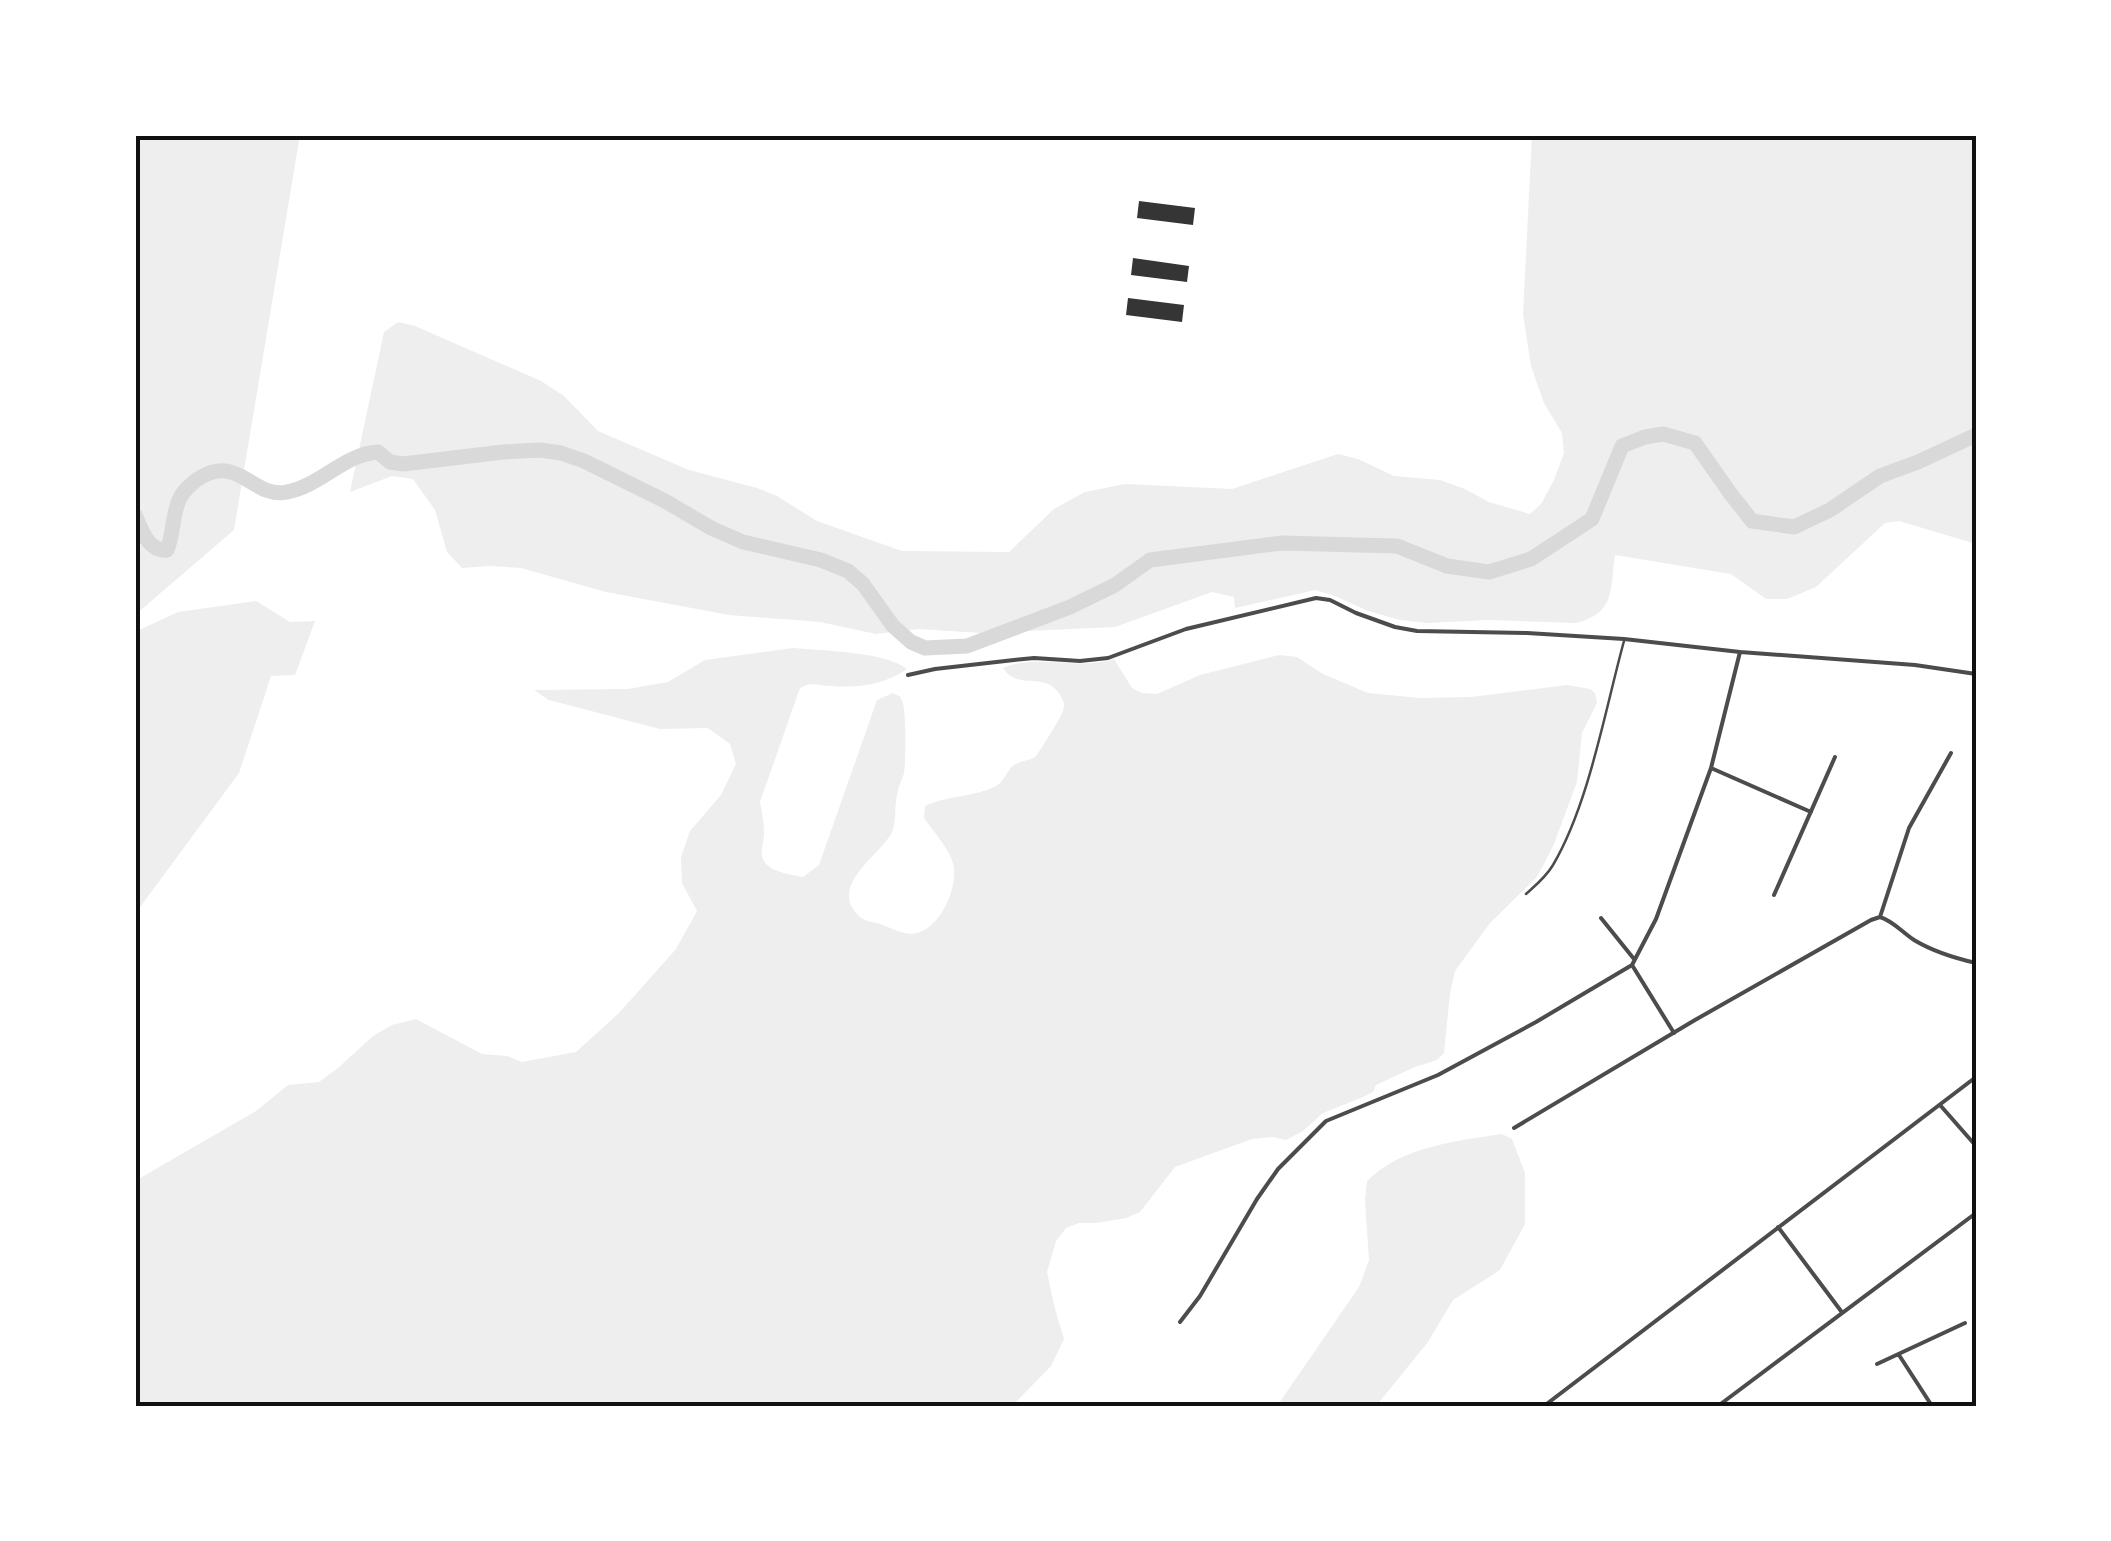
<svg xmlns="http://www.w3.org/2000/svg" width="2111" height="1541" font-family="Mulish,sans-serif">
<rect width="100%" height="100%" fill="#fff"/>
<path fill="#eee" d="M 135,135 L 300,135 L 234,530 L 135,615 Z
M 1532,135 L 1976,135 L 1976,544 L 1899,521 L 1885,523 L 1816,587 L 1787,599 L 1766,599 L 1731,574 L 1615,555 C 1610,589 1616,613 1576,623 L 1487,620 L 1428,623 L 1400,620 L 1368,611 L 1335,596 L 1315,590 L 1235,608 L 1234,597 L 1212,592 L 1115,627 L 982,633 L 918,629 L 876,634 L 820,622 L 729,615 L 606,592 L 521,568 L 488,566 L 462,568 L 447,552 L 435,510 L 413,479 L 392,476 L 350,492 L 384,332 L 398,322 L 415,326 L 541,381 L 564,396 L 598,431 L 689,470 L 757,488 L 777,496 L 817,521 L 902,551 L 1009,552 L 1054,509 L 1085,492 L 1125,484 L 1232,489 L 1338,454 L 1358,459 L 1394,476 L 1440,480 L 1465,489 L 1489,502 L 1530,514 L 1541,504 L 1554,480 L 1564,453 L 1562,433 L 1544,403 L 1531,366 L 1523,314 Z
M 256,601 L 290,622 L 315,621 L 295,675 L 271,676 L 239,773 L 135,914 L 135,632 L 178,612 Z
M 793,648 C 823,651 884,651 907,669 C 884,685 859,688 831,686 C 819,686 811,681 800,688 L 760,802 C 762,813 764,823 764,834 C 764,839 762,844 762,850 C 759,871 787,874 803,877 L 819,865 L 877,700 L 893,693 C 900,697 900,695 903,703 C 906,715 906,760 904,773 C 902,780 898,787 897,795 C 894,807 897,821 892,832 C 881,855 827,885 859,916 C 864,921 873,922 880,924 C 892,928 904,936 917,933 C 941,927 959,886 953,863 C 948,847 933,831 924,818 L 925,806 C 944,796 983,796 999,784 C 1005,779 1007,770 1014,765 C 1020,761 1028,761 1035,757 C 1039,753 1061,717 1063,711 C 1065,704 1064,703 1061,696 C 1045,669 1018,692 1003,668 C 1035,653 1078,671 1114,659 L 1132,688 L 1142,693 L 1157,694 L 1200,675 L 1279,655 L 1297,657 L 1323,674 L 1368,693 L 1420,698 L 1471,697 L 1567,685 L 1590,689 L 1595,693 L 1597,703 L 1582,733 L 1577,782 L 1554,844 L 1543,866 L 1536,878 L 1490,923 L 1455,971 L 1450,993 L 1444,1053 L 1437,1060 L 1415,1067 L 1376,1085 L 1373,1092 L 1363,1097 L 1323,1113 L 1303,1131 L 1286,1140 L 1273,1137 L 1252,1139 L 1175,1167 L 1140,1212 L 1126,1218 L 1096,1223 L 1079,1223 L 1066,1228 L 1056,1241 L 1047,1272 L 1055,1309 L 1064,1339 L 1051,1366 L 1012,1406 L 135,1406 L 135,1181 L 256,1111 L 288,1085 L 319,1082 L 338,1068 L 373,1036 L 392,1025 L 416,1019 L 482,1054 L 507,1056 L 522,1062 L 576,1052 L 619,1013 L 676,949 L 697,911 L 682,883 L 681,857 L 690,831 L 721,795 L 736,764 L 730,744 L 708,728 L 660,729 L 549,700 L 534,690 L 628,689 L 668,682 L 705,660 Z
M 1502,1134 L 1512,1139 L 1525,1173 L 1525,1224 L 1500,1270 L 1453,1300 L 1428,1342 L 1376,1406 L 1277,1406 L 1359,1287 L 1369,1260 L 1365,1201 L 1367,1181 C 1401,1147 1455,1141 1502,1134 Z"/>
<g fill="none" stroke-linecap="round" stroke-linejoin="round">
<path stroke="#d9d9d9" stroke-width="15" d="M 135,515 C 142,530 148,552 167,550 C 174,533 172,514 180,498 C 184,490 194,481 201,477 C 240,455 253,499 287,492 C 320,486 344,454 378,452 L 390,462 L 403,464 L 503,452 L 540,450 L 561,453 L 584,461 L 665,501 L 711,528 L 743,542 L 821,560 L 848,571 L 863,584 L 893,626 L 911,642 L 925,648 L 967,646 L 1070,607 L 1115,585 L 1150,560 L 1282,543 L 1397,546 L 1447,566 L 1489,572 L 1531,559 L 1592,519 L 1622,446 L 1645,437 L 1663,434 L 1695,443 L 1730,493 L 1752,521 L 1794,527 L 1830,510 L 1880,476 L 1918,462 L 1976,435"/>
</g>
<path fill="#353535" d="M 1139,201 L 1195,208 L 1193,225 L 1137,218 Z
M 1133,258 L 1189,266 L 1187,282 L 1131,275 Z
M 1128,298 L 1184,305 L 1182,322 L 1126,315 Z"/>
<g fill="none" stroke-linecap="round" stroke-linejoin="round">
<path stroke="#4c4c4c" stroke-width="2.5" d="M 1526,894 C 1536,885 1546,877 1553,865 C 1589,804 1605,710 1624,641"/>
<path stroke="#4c4c4c" stroke-width="4" d="M 908,675 L 935,669 L 1014,660 L 1034,658 L 1080,661 L 1108,658 L 1186,629 L 1316,598 L 1330,600 L 1356,613 L 1395,627 L 1417,631 L 1527,633 L 1624,639 L 1740,652 L 1915,665 L 1976,674
M 1711,768 L 1811,812
M 1774,895 L 1835,757
M 1880,917 L 1909,828 L 1951,753
M 1880,917 C 1893,921 1902,932 1914,940 C 1934,952 1954,958 1976,963
M 1601,918 L 1634,959
M 1632,965 L 1674,1033
M 1940,1105 L 1976,1146
M 1514,1128 L 1695,1020 L 1871,920 L 1880,917
M 1778,1227 L 1841,1311
M 1180,1322 L 1200,1296 L 1257,1199 L 1278,1169 L 1326,1121 L 1438,1075 L 1536,1022 L 1632,965 L 1656,919 L 1711,768 L 1740,652
M 1899,1355 L 1932,1406
M 1877,1364 L 1965,1323
M 1544,1406 L 1976,1077
M 1718,1406 L 1976,1213"/>
</g>
<rect width="2111" height="1541" fill="none" stroke="#ffffff" stroke-width="275"/>
<rect x="138" y="138" width="1836" height="1266" fill="none" stroke="#111" stroke-width="4"/>
</svg>
